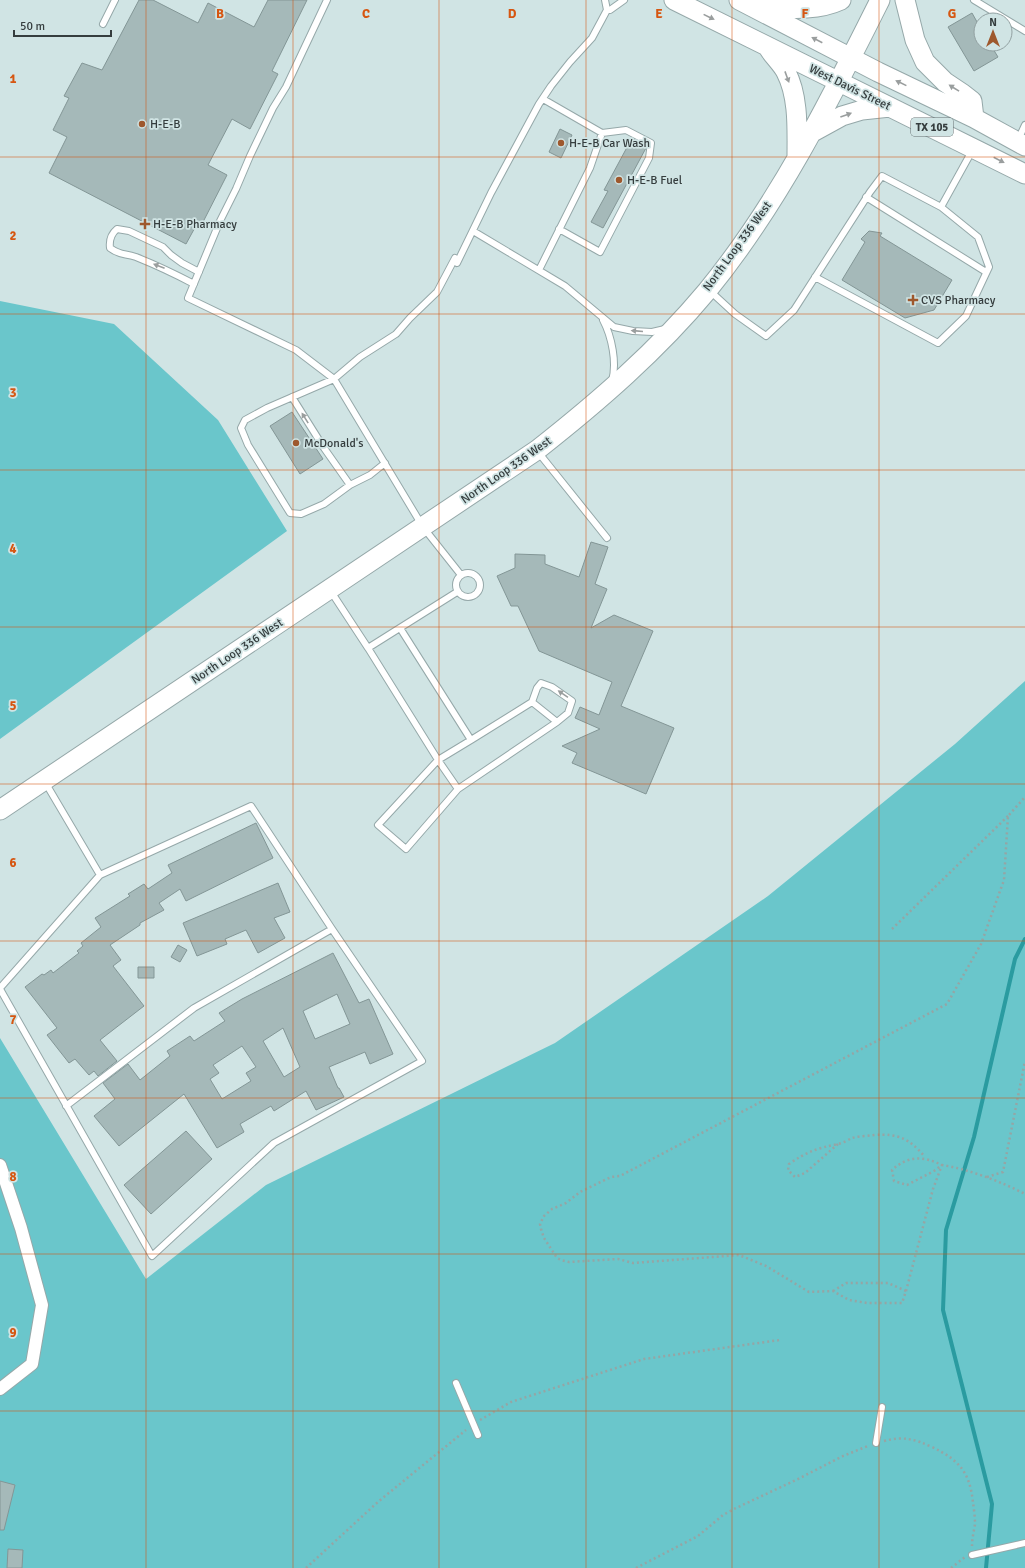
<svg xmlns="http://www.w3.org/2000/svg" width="1025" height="1568" font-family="Signika,sans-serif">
<rect width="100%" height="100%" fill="#d0e4e4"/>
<path fill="#6ac6cb" d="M 0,301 L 114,324 L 218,420 L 287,531 L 0,739 Z
M 1025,681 L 1025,1568 L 0,1568 L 0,1038 L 146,1279 L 266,1185 L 555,1043 L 768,896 L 955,744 Z"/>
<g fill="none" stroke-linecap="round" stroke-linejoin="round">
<path stroke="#2a9ba0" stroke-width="4" d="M 986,1568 L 992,1504 L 943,1310 L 946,1230 L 974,1137 L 1015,959 L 1025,939"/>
</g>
<path fill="#a5b9b9" stroke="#839696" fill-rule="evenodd" d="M 139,0 L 153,0 L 198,23 L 208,3 L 254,27 L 268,0 L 307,0 L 272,71 L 278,74 L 250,129 L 232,119 L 208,165 L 227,175 L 202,224 L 198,222 L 186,244 L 49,173 L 67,137 L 53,130 L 69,98 L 64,96 L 82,63 L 102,70 Z
M 972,13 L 981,29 L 981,44 L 990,44 L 998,57 L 974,71 L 948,27 Z
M 560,129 L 572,135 L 561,158 L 549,152 Z
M 632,138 L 646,146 L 646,148 L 603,228 L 591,222 L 608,191 L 604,190 Z
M 869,231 L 882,233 L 880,236 L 952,280 L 934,310 L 905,318 L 842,280 L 865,242 L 861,239 Z
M 292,412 L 323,459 L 300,474 L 270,426 Z
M 591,542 L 608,547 L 595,584 L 607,589 L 591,628 L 614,615 L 653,631 L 621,706 L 674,728 L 646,794 L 572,763 L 577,753 L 562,746 L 600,729 L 575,718 L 580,707 L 599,715 L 612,682 L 539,651 L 518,606 L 511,606 L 497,576 L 515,568 L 515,554 L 545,555 L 545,564 L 579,577 Z
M 256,823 L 273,858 L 186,901 L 180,889 L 159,903 L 164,910 L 140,923 L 140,925 L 110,945 L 121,960 L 113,966 L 144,1006 L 100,1040 L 117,1061 L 98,1076 L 94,1071 L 89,1075 L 75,1059 L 69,1063 L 47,1035 L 57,1028 L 25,987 L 42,974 L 44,975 L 51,970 L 53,973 L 79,953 L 77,951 L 83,946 L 81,943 L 101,927 L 95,918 L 130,896 L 128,894 L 144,884 L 148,889 L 172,873 L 168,865 Z
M 278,883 L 290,912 L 274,918 L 285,938 L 258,953 L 246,930 L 225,939 L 227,944 L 197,956 L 183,923 Z
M 178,945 L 187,950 L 180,962 L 171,957 Z
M 333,953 L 359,1003 L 369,999 L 393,1054 L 370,1064 L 365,1052 L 329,1067 L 338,1088 L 339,1088 L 344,1097 L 316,1110 L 306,1091 L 274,1111 L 271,1106 L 240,1124 L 244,1132 L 217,1148 L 184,1094 L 119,1146 L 94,1116 L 115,1099 L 103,1083 L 128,1064 L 140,1080 L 170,1056 L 167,1051 L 190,1036 L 194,1041 L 225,1021 L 219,1013 L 242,999 ZM 337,994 L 350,1024 L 315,1039 L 303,1011 ZM 283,1028 L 300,1067 L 284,1077 L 263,1041 ZM 242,1046 L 256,1067 L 246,1073 L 251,1081 L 222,1099 L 210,1079 L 219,1073 L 213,1065 Z
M 138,967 L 154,967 L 154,978 L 138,978 Z
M 186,1131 L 212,1159 L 151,1214 L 124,1185 Z
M 0,1481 L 15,1485 L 4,1530 L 0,1530 Z
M 8,1549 L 23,1550 L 22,1568 L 7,1568 Z"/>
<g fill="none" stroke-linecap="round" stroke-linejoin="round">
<g stroke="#95a8a9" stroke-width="8">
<path id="lane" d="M 327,0 L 286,87 L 273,108 L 250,156 L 236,189 L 220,221 L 188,298 L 296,350 L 334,379 L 423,527 L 461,575
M 605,0 L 607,10 L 610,10 L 624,0
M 974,0 L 1025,31
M 103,24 L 115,0
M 1018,140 L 1025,125
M 866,197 L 986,272
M 941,207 L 972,151
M 559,229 L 600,252 L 649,158 L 651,143 L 626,130 L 602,133
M 473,231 L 565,286 L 614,327 L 633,331 L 652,332 L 665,329
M 539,270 L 590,168 L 602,133 L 543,99
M 194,284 C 175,274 156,265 136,257 C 124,253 121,256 110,248 C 109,240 111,234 117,229 L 129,231 L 163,247 L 171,255 L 182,263 L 199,272
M 710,291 L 735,314 L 766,336 L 794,310 L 870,192 L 882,176 L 941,207 L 978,237 L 989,267 L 966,316 L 938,343 L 815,277
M 603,320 C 612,337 617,363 612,381
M 292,397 L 324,448 L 350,485
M 538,452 L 607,538
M 385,463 L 370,475 L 350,485 L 324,504 L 301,514 L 290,513 L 248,445 L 241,428 L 245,420 L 267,408 L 334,379 L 360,357 L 396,334 L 410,318 L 437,292 L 455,258 L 457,263 L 491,193 L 539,104 L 551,86 L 570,62 L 592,38 L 607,10
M456 585a12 12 0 1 1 24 0a12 12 0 1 1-24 0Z
M 330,590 L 368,648 L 457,592
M 368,648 L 438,760 L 471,740 L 400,628
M 532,702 L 537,688 L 541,683 L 552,687 L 572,701 L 568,713 L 557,722
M 45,782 L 100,875
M 458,789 L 438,760 L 378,825 L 406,849 L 458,789 L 557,722 L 532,702 L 471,740
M 0,988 L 100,875 L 251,806 L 332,929 L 422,1061 L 274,1143 L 152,1256 L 0,989
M 66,1106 L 194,1008 L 332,929
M 456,1383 L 478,1435
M 876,1443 L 882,1407
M 972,1555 L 1025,1543"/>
</g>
<g stroke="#95a8a9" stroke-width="14">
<path id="street" d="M 0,1165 L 21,1228 L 42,1305 L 32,1364 L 0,1389"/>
</g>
<g stroke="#95a8a9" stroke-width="21">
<path id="primary" d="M 674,0 L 1025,174
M 739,0 L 878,72 L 974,118 L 1025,146
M 905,0 L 915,40 L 925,62 L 945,82 L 963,94 L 972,101 L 974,118
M 758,7 C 786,8 815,12 841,0
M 769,49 C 774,57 782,64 786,72 C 799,97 797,130 797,158
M 811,133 L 842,116 L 862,110 L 890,107
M 0,810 L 537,450 C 598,402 657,351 707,291 C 779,203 830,100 880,0"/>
</g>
<path stroke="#95a5a5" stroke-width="2.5" stroke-dasharray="2 3" stroke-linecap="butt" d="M 892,929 L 1008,816
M 838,1144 L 805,1173 L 795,1177 L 788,1170 L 789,1164 C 806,1152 818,1148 838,1144 C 843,1143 848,1140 852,1138 C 859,1136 867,1136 874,1135 C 898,1133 910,1139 925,1157
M 987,1177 L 1003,1172 L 1025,1061
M 833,1291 L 846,1283 L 888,1283 L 906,1291 L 902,1303 L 867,1303 L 849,1300 L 833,1291 L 809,1292 L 766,1266 L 739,1255 L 633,1263 L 618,1259 L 569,1262 L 561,1260 L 557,1258 L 544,1238 L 541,1229 L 540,1224 L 544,1216 L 552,1209 L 566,1203 L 580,1192 L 611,1177 L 620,1176 L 947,1004 L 981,944 L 1004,880 L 1008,816 L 1025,797
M 906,1291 L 933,1189 L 942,1165 C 923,1156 909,1155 892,1170 L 894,1181 L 907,1185 L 934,1171 L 942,1165 C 968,1169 1002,1182 1025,1194
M 480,1420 L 511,1402 L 644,1359 L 780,1340
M 884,1441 C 904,1436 914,1439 932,1447 C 959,1460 970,1472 973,1503 C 974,1509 975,1517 975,1524 C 974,1531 972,1538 972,1546
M 306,1568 L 379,1501 L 466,1430
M 636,1568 L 698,1536 L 723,1515 L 734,1509 L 798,1479 L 843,1456 L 868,1446
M 951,1568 L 965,1557"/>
<use href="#lane" stroke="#fff" stroke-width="6"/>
<use href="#street" stroke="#fff" stroke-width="12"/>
<use href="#primary" stroke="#fff" stroke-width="19"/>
</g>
<defs><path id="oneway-solid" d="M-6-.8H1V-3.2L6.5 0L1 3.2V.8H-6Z"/></defs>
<g fill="#9a9e9e">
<use href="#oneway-solid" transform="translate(709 17) rotate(26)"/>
<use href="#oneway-solid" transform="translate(817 40) rotate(-153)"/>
<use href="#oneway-solid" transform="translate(787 77) rotate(70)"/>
<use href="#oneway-solid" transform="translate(901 83) rotate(-154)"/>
<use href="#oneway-solid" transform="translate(954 88) rotate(-148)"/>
<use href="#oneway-solid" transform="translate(846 115) rotate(-20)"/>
<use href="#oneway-solid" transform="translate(999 160) rotate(27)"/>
<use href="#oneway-solid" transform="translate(159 266) rotate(-159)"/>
<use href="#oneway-solid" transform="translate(637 331) rotate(-175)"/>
<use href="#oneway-solid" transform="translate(305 418) rotate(-122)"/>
<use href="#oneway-solid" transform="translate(563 694) rotate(-146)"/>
</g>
<path fill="none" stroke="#d65611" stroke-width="1" stroke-opacity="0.55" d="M 146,0 L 146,1568M 293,0 L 293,1568M 439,0 L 439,1568M 586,0 L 586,1568M 732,0 L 732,1568M 879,0 L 879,1568M 0,157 L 1025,157M 0,314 L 1025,314M 0,470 L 1025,470M 0,627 L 1025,627M 0,784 L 1025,784M 0,941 L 1025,941M 0,1098 L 1025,1098M 0,1254 L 1025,1254M 0,1411 L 1025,1411"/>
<g fill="#9e582d" stroke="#d0e4e4" stroke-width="1.5">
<circle cx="142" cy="124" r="4"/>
<circle cx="561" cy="143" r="4"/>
<circle cx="619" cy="180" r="4"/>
<path d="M143 218h4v4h4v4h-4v4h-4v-4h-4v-4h4z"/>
<path d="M911 294h4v4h4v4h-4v4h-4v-4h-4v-4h4z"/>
<circle cx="296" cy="443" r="4"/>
</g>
<g text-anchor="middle" stroke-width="3.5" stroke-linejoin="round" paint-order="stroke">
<rect fill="#d0e4e4" stroke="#646f70" stroke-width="1" x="911" y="118" width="42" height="18" rx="3"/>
<g font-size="11" font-weight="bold" fill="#353d3e">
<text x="932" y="131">TX 105</text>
</g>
<g font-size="12" fill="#353d3e" stroke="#d0e4e4">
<text transform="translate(850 87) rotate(26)" y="4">West Davis Street</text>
<text transform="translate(737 246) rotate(-54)" y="4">North Loop 336 West</text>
<text transform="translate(506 470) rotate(-35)" y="4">North Loop 336 West</text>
<text transform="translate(237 651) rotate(-34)" y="4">North Loop 336 West</text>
</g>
<g font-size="12" fill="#353d3e" stroke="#d0e4e4" text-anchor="start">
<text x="150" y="128">H-E-B</text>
<text x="569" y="147">H-E-B Car Wash</text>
<text x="627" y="184">H-E-B Fuel</text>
<text x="153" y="228">H-E-B Pharmacy</text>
<text x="921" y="304">CVS Pharmacy</text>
<text x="304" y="447">McDonald's</text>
</g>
</g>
<g font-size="13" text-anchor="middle" font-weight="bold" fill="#d65611" stroke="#d0e4e4" stroke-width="3.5" stroke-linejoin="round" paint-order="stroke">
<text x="220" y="18">B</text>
<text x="366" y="18">C</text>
<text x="512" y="18">D</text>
<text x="659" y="18">E</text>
<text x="805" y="18">F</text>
<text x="952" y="18">G</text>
<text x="13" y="83">1</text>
<text x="13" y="240">2</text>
<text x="13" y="397">3</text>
<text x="13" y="553">4</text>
<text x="13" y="710">5</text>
<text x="13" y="867">6</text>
<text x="13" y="1024">7</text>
<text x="13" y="1181">8</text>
<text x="13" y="1337">9</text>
</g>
<g transform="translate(993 32)"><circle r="19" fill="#d0e4e4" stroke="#92a1a2"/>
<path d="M0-3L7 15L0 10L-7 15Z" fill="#9e582d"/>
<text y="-6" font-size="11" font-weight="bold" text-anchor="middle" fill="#353d3e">N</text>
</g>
<path d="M14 30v6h97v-6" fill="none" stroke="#353d3e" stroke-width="2"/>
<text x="20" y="30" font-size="12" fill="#353d3e" stroke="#d0e4e4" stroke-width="3" paint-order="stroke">50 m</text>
</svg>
